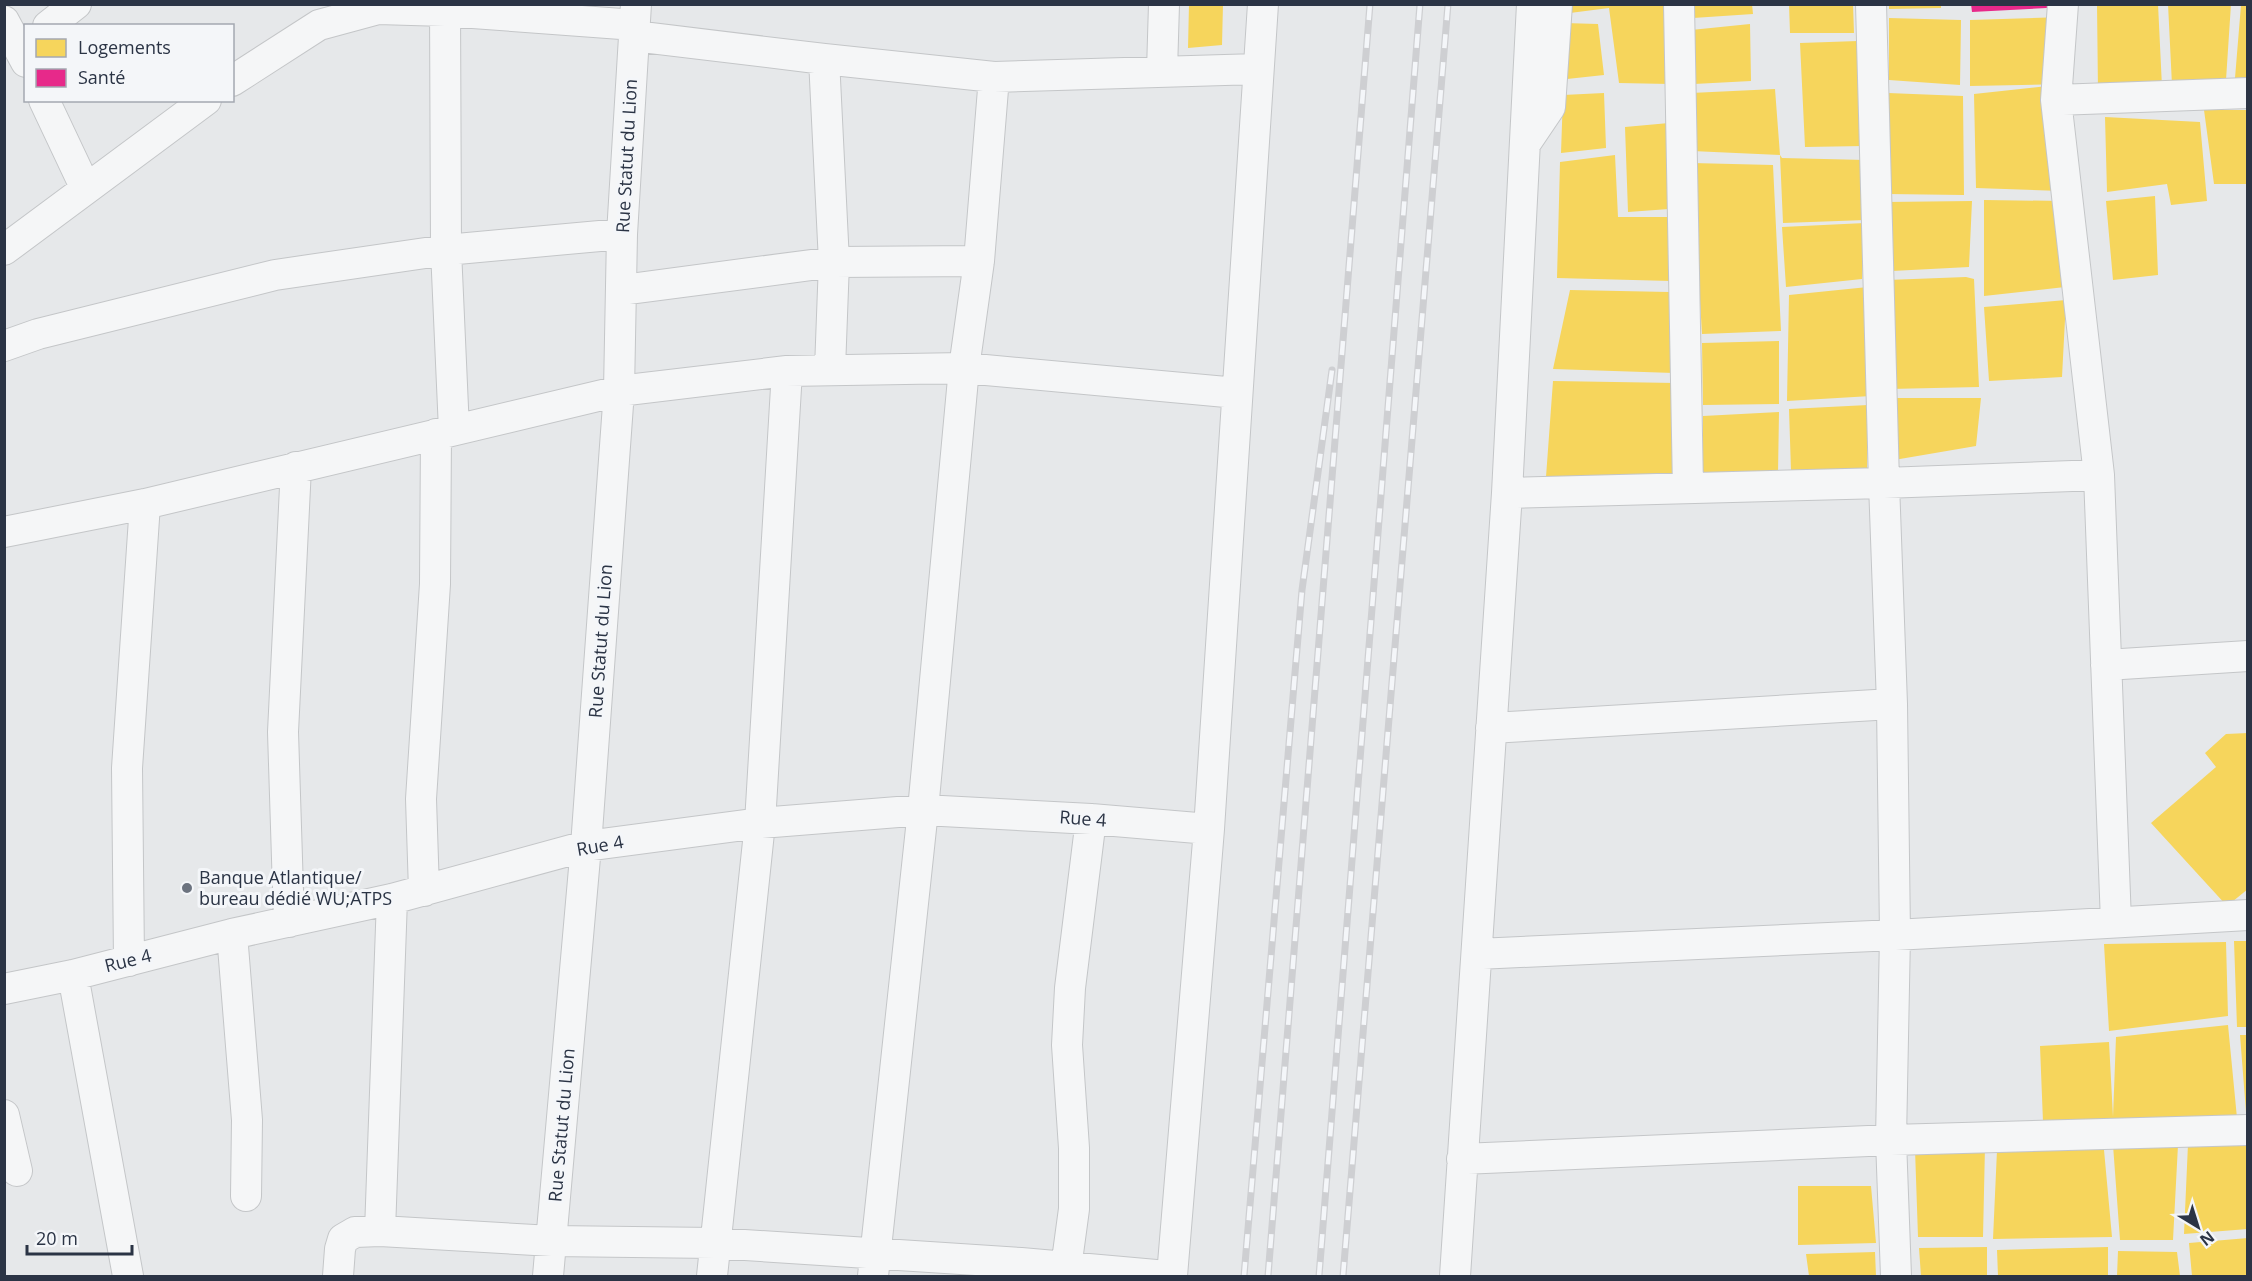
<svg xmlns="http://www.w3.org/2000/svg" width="2252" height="1281" font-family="'Open Sans',sans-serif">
<rect width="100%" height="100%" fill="#e6e8ea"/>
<path fill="#f6d55c" d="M 1189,4 L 1223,4 L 1222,45 L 1188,48 Z
M 1563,4 L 1666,4 L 1670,84 L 1619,83 L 1609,8 L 1562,14 Z
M 1693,4 L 1752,4 L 1753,14 L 1693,18 Z
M 1789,4 L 1853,4 L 1854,33 L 1790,33 Z
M 1889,4 L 1941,4 L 1941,8 L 1889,9 Z
M 2097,4 L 2158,4 L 2162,87 L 2098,92 Z
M 2168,4 L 2231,4 L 2226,80 L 2172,85 Z
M 2241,5 L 2248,5 L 2248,77 L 2235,78 Z
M 2064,17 L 2069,83 L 2061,191 L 1976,188 L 1974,94 L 2065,84 L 1970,86 L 1970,20 Z
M 1889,18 L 1961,20 L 1960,85 L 1889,80 Z
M 1564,23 L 1598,24 L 1604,75 L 1567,79 Z
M 1750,24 L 1751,81 L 1694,84 L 1691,30 Z
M 1858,41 L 1864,146 L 1805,147 L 1800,43 Z
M 1775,89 L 1780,155 L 1782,158 L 1866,160 L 1866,220 L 1783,223 L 1780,155 L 1692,151 L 1691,93 Z
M 1604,93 L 1606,148 L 1561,153 L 1563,95 Z
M 1888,93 L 1963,96 L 1964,195 L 1888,194 Z
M 2204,110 L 2247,110 L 2248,184 L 2214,184 Z
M 2105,117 L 2200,122 L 2207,201 L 2171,205 L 2167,184 L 2107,192 Z
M 1669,123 L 1669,209 L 1628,212 L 1625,127 Z
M 1615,155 L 1618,217 L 1672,217 L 1671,281 L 1557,278 L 1560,162 Z
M 1692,163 L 1773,165 L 1781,331 L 1702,334 Z
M 2155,196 L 2158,275 L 2113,280 L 2106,201 Z
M 1984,200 L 2063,201 L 2065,287 L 1984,296 Z
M 1972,201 L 1969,267 L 1892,271 L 1886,202 Z
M 1865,223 L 1862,279 L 1786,287 L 1782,227 Z
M 1966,277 L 1974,279 L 1979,387 L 1889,389 L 1887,280 Z
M 1868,287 L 1871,396 L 1787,401 L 1789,295 Z
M 1570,290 L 1669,292 L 1674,373 L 1553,369 Z
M 2066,300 L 2062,377 L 1989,381 L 1984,307 Z
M 1779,341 L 1779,404 L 1703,405 L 1702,343 Z
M 1553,381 L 1676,383 L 1679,479 L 1546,477 Z
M 1890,398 L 1981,398 L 1976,446 L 1894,460 Z
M 1868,405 L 1867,470 L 1791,471 L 1789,409 Z
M 1779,412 L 1778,473 L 1703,472 L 1703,416 Z
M 2248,733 L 2248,889 L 2227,906 L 2151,823 L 2216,767 L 2205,753 L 2226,734 Z
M 2234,941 L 2248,941 L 2248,1027 L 2237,1027 Z
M 2226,942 L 2228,1016 L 2109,1031 L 2104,944 Z
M 2228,1025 L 2237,1118 L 2043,1122 L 2040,1046 L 2109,1042 L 2113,1117 L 2116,1037 Z
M 2240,1035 L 2248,1035 L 2248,1112 L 2246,1112 Z
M 2248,1142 L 2248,1229 L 2184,1234 L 2188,1144 Z
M 2113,1145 L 2178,1145 L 2173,1240 L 2120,1240 Z
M 1985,1146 L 1983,1237 L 1918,1237 L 1915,1149 Z
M 1997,1150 L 2104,1150 L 2112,1237 L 1993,1239 Z
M 1798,1186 L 1871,1186 L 1876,1243 L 1798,1245 Z
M 2248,1238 L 2248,1276 L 2192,1276 L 2189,1243 Z
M 1987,1247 L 1987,1276 L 1921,1276 L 1919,1248 Z
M 2108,1247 L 2108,1276 L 1998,1276 L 1997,1250 Z
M 2118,1251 L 2177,1252 L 2180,1276 L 2117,1276 Z
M 1875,1252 L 1876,1276 L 1809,1276 L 1806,1254 Z"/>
<path fill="#e7298a" d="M 1971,4 L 2066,4 L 2066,7 L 1972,12 Z"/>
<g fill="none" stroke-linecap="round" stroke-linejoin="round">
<g stroke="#c4c6c8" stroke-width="32">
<path id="minor" d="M 445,4 L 446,250 L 454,430
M 1679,4 L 1688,488
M 1871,4 L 1884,483 L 1892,704 L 1895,935 L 1891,1140 L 1896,1276
M 2063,4 L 2056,100 L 2099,475 L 2116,922
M 4,21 L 26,62
M 48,26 L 76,4
M 634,36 L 824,59 L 994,77 L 1258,69
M 824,59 L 834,262 L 830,369
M 1162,71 L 1164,4
M 232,81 L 319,25 L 378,9 L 445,11 L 635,25
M 44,100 L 86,189
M 2056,100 L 2248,93
M 1525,144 L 1550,107 L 1557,4
M 4,250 L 206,100
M 622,290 L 834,262 L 979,261
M 4,346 L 38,334 L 275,275 L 446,250 L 622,234
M 1507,493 L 1884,483 L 2099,475
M 4,532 L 145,504 L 619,391 L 787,371 L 964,368 L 1237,393
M 2106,665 L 2248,656
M 1491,728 L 1892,704
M 424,891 L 421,799 L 435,584 L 436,434
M 289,922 L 283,732 L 296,467
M 232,934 L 247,1120 L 246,1196
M 1477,954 L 1895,935 L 2248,915
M 129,961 L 127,768 L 145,504
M 73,975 L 128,1276
M 4,989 L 73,975 L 232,934 L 392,899 L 586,846 L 760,823 L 923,810 L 1091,819 L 1209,829
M 4,1115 L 17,1171
M 1462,1159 L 1891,1140 L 2248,1130
M 380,1231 L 392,899
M 1066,1268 L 1074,1209 L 1074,1148 L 1067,1045 L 1070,988 L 1091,819
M 338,1276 L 340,1249 L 343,1239 L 355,1232 L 380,1231 L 552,1241 L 714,1243 L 1021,1263 L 1167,1276
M 548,1276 L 586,846 L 619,391 L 622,234 L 636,4
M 712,1276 L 760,823 L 787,371
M 873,1276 L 923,810 L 964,368 L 979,261 L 994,77
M 1172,1276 L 1209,829 L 1263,4
M 1455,1276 L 1507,493 L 1532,4"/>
</g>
<use href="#minor" stroke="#f5f6f7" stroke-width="30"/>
<g stroke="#cecfd2" stroke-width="7">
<path id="rail" d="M 1244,1276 L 1302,590 L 1332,370
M 1268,1276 L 1370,4
M 1319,1276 L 1420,4
M 1343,1276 L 1448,4"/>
</g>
<use href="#rail" stroke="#f4f6f9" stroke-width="4.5" stroke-dasharray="14" stroke-linecap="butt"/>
</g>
<circle fill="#6c737f" stroke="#f4f6f9" stroke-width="2" cx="187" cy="888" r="6"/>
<g text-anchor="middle" stroke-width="6" stroke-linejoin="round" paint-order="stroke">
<g font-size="18" fill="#2b3445" stroke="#f4f6f9">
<text transform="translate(627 156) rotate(-87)" y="6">Rue Statut du Lion</text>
<text transform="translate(601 641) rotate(-86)" y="6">Rue Statut du Lion</text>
<text transform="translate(1083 819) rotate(4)" y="6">Rue 4</text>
<text transform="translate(600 846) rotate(-10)" y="6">Rue 4</text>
<text transform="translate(128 961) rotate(-14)" y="6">Rue 4</text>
<text transform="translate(562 1125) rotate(-85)" y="6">Rue Statut du Lion</text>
</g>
<g font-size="18" fill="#2b3445" stroke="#f4f6f9" text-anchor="start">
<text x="199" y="884">Banque Atlantique/<tspan x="199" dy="21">bureau dédié WU;ATPS</tspan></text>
</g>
</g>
<rect width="2252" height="1281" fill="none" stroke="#2b3445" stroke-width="12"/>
<rect x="24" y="24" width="210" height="78" fill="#f4f6f9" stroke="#a4a8b1" stroke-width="1.5"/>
<rect x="36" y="39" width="30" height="18" fill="#f6d55c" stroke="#a4a8b1" stroke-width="1.5"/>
<text x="78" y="54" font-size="18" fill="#2b3445">Logements</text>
<rect x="36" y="69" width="30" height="18" fill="#e7298a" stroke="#a4a8b1" stroke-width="1.5"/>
<text x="78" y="84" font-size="18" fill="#2b3445">Santé</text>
<g transform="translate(2198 1227) rotate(142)" stroke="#f4f6f9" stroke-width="4.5" paint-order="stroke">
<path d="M0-4.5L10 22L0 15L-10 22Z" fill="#2b3445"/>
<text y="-9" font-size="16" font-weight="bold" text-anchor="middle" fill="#2b3445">N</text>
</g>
<path d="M27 1245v9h105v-9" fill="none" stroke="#2b3445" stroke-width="3"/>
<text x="36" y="1245" font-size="18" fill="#2b3445" stroke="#f4f6f9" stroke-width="4.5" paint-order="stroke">20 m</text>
</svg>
